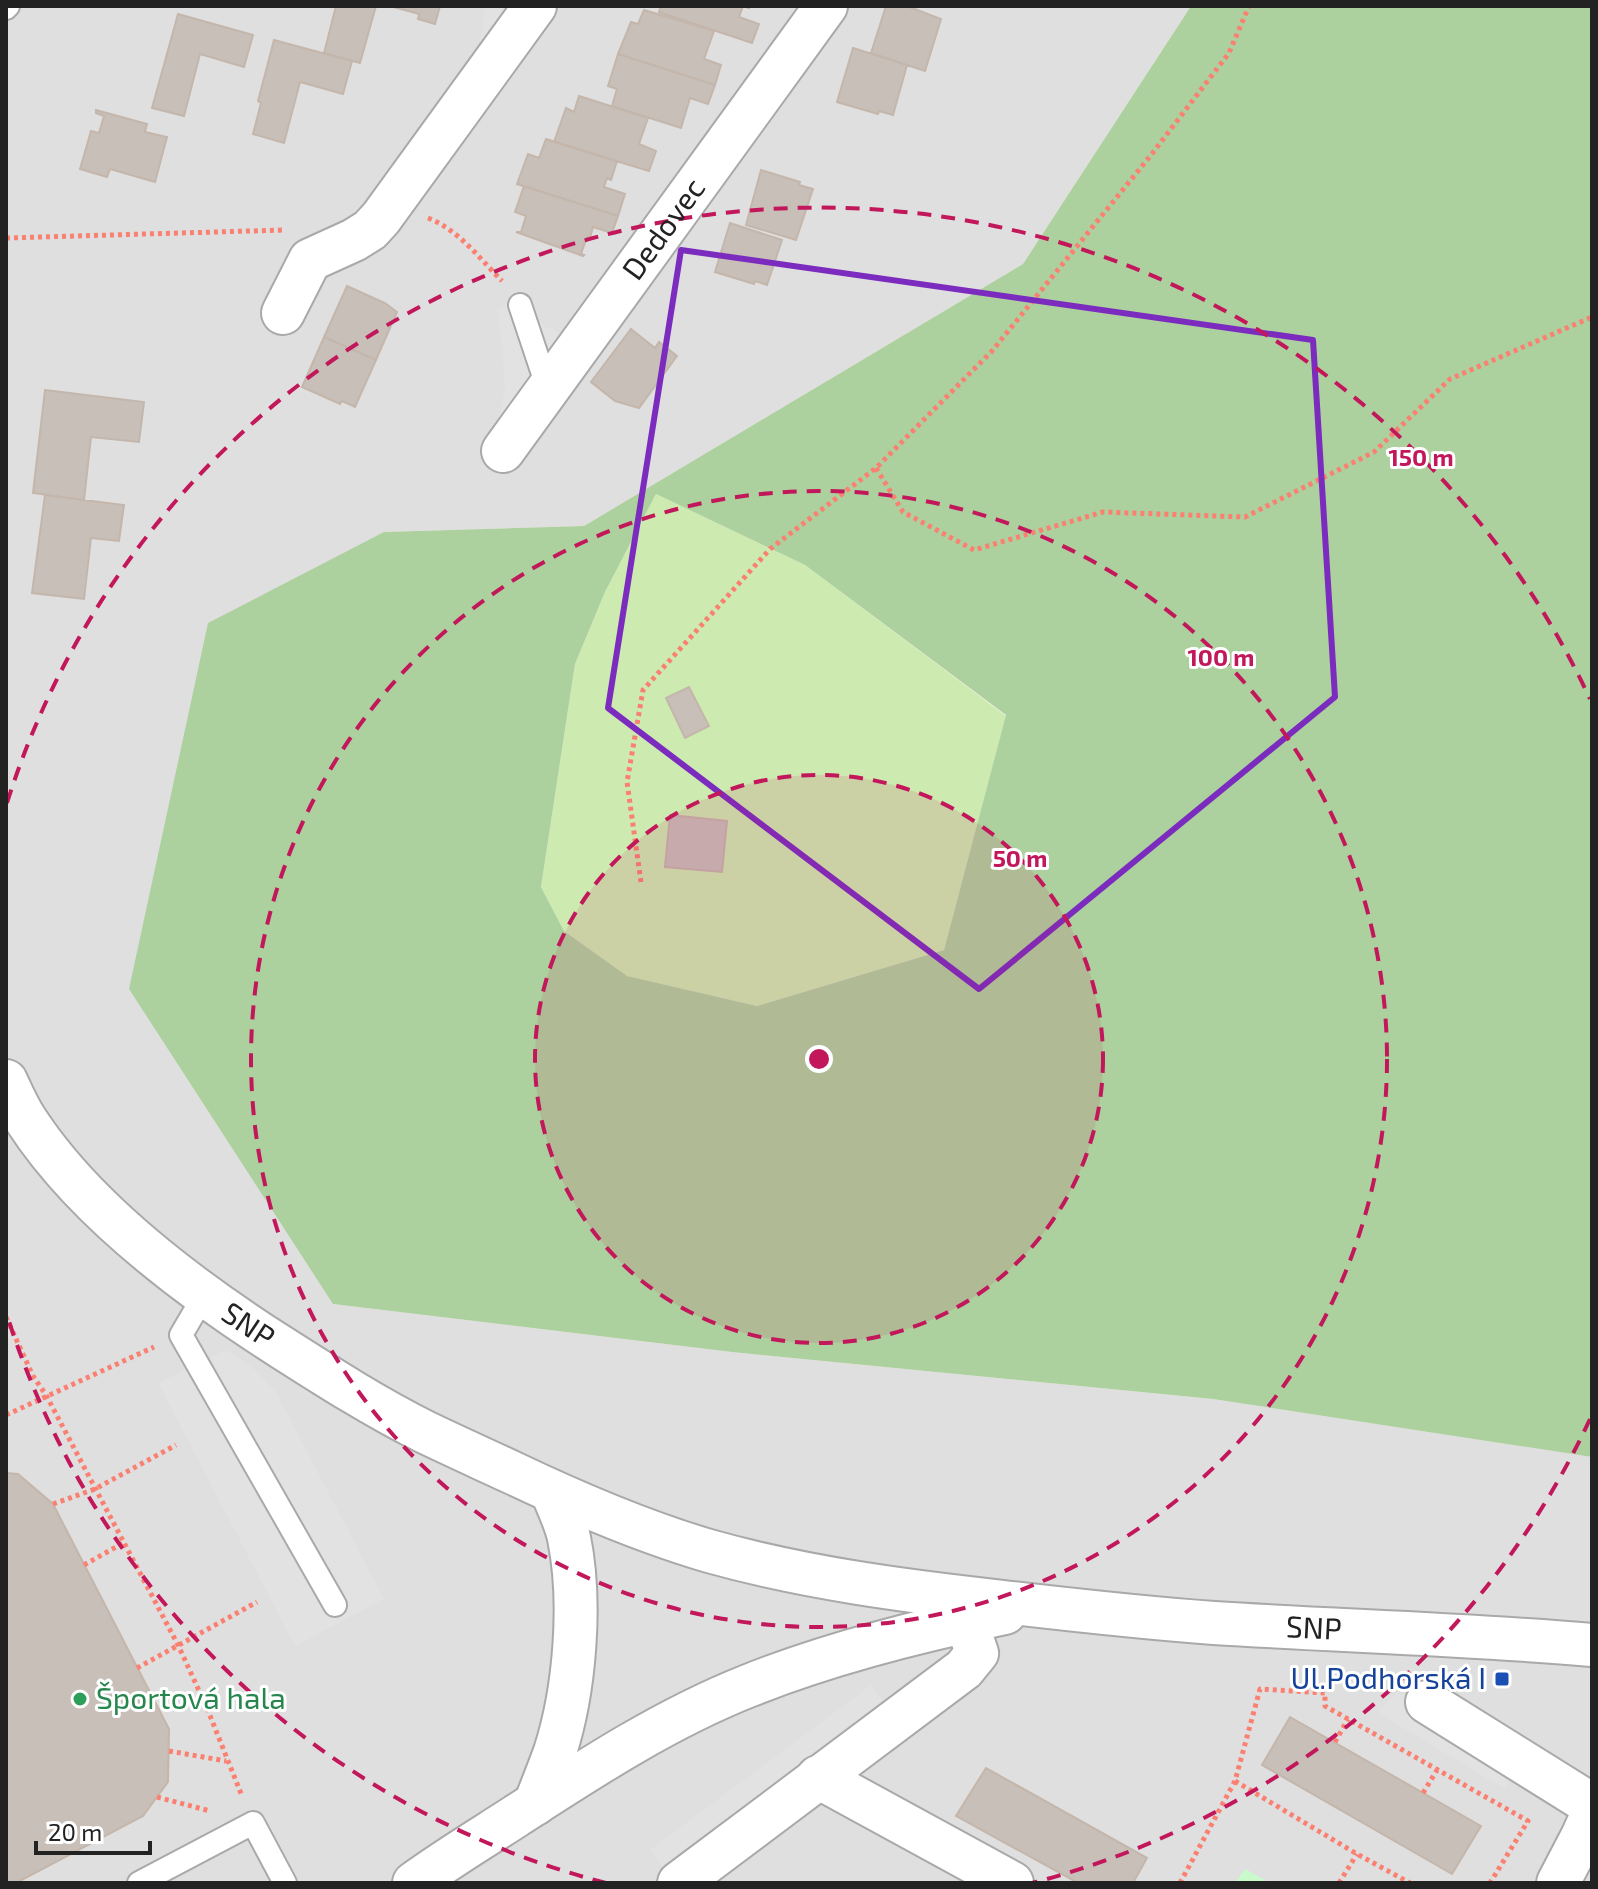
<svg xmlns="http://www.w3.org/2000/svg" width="1598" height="1889" font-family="'Exo 2',sans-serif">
<rect width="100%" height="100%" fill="#f2efe9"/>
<path fill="#e0dfdf" d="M 6,6 L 1191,6 L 1023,264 L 584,526 L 384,532 L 333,1304 L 732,1352 L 1213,1399 L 1592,1457 L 1592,1883 L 6,1883 Z"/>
<path fill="#cdebb0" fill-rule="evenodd" d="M 656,494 L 805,565 L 1006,716 L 944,950 L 757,1006 L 626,976 L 564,931 L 541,887 L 575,664 L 605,592 ZM 689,687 L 708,726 L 685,738 L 666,698 ZM 670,816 L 727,821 L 722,872 L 665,867 Z"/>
<path fill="#add19e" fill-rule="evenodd" d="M 1191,6 L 1592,6 L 1592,1457 L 1213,1399 L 732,1352 L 333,1304 L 129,989 L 208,623 L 384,532 L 584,526 L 1023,264 ZM 656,494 L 805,565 L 1006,715 L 944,950 L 757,1006 L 627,976 L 564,931 L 541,887 L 575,664 L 605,592 Z"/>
<path fill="#c8facc" d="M 1245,1869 L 1270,1883 L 1235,1883 Z"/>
<path fill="#e2e2e2" d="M 484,6 L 535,6 L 474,89 L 483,22 Z
M 524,296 L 537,323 L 558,332 L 577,349 L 515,433 L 499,418 L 505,388 L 502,344 L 497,309 Z
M 226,1350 L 251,1366 L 276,1392 L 384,1599 L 295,1646 L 158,1383 Z
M 871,1685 L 887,1706 L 666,1872 L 650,1850 Z
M 1397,1693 L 1427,1702 L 1522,1761 L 1505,1789 L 1377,1712 Z"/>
<path fill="#c7bfb8" stroke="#c4b6ab" stroke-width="2" d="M 336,6 L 376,6 L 360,63 L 324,53 Z
M 390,6 L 440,6 L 435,24 L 418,19 L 419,14 Z
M 661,6 L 749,6 L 749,8 L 743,6 L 739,17 L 759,24 L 752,43 L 659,12 Z
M 886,6 L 907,6 L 941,19 L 925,71 L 871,53 Z
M 644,10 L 714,31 L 704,59 L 721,65 L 715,85 L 618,54 L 631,22 L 638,24 Z
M 178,14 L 253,35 L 244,67 L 200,54 L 184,116 L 152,108 Z
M 274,40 L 352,61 L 343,94 L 300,82 L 284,143 L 253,134 L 261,103 L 258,101 Z
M 853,48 L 907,65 L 893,115 L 879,111 L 878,114 L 837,102 Z
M 618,54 L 715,85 L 708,104 L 690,98 L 681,128 L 612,106 L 617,89 L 608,86 Z
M 579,96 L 648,118 L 639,144 L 656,151 L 649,171 L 554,142 L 566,108 L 574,112 Z
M 96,110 L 147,124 L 145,132 L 167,137 L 155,182 L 110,169 L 107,177 L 80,169 L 91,131 L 99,133 L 104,116 L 96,113 Z
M 546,139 L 617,161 L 611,180 L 607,178 L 604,187 L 625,194 L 618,216 L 517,184 L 528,154 L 539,158 Z
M 761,170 L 800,182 L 799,185 L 813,189 L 796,240 L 746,225 Z
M 524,186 L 618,216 L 612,233 L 593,227 L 590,238 L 587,237 L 581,254 L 584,255 L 583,256 L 516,232 L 521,232 L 526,216 L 515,212 Z
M 730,223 L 782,240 L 767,285 L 755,281 L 754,284 L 715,272 Z
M 347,286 L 385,303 L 397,312 L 376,360 L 324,337 Z
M 631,329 L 655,348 L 659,342 L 677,356 L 639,408 L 615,401 L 591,382 Z
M 324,337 L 376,360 L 355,407 L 342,401 L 340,404 L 302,387 Z
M 45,390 L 144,402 L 139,442 L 91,437 L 84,500 L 33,493 Z
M 45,495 L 124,505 L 119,541 L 91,538 L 84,599 L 32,593 Z
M 689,687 L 709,726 L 685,738 L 666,698 Z
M 670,815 L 727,821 L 722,872 L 665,867 Z
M 6,1473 L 18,1474 L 53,1504 L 169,1729 L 168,1782 L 143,1816 L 16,1883 L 6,1883 Z
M 1290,1717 L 1481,1826 L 1452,1874 L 1262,1765 Z
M 986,1768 L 1147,1858 L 1133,1883 L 1078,1883 L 956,1816 Z"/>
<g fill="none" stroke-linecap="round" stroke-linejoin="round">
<g stroke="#a9a9a9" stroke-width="26">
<path id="lane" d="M 6,8 L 8,6
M 520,305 L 548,389
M 205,1294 L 181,1335 L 335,1605
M 139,1883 L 253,1823 L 285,1883"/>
</g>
<g stroke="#a9a9a9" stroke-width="46">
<g id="street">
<path d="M 283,313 L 310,260 L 354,240 L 370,230 L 381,218 L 535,6"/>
<path id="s1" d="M 503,451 L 826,6"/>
<path id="s2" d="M 6,1081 C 12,1094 18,1108 26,1120 C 85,1211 190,1289 281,1347 C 328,1377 375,1407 425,1432 C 454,1446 483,1459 513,1473 C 576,1503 641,1531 709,1551 C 805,1578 904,1591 1004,1602 C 1073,1610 1144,1618 1214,1623 C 1340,1631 1466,1634 1592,1645"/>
<path d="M 1427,1702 L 1592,1805"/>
<path d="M 818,1777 L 1012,1883"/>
<path d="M 535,1804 C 542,1786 549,1769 555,1752 C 575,1690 582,1602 569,1538 C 566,1523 558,1507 552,1492"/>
<path d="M 414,1883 C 447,1859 482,1838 516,1816 C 590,1768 665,1719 748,1686 C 830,1653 918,1631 1005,1613"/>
<path d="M 679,1883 L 964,1669 L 977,1653 L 966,1621"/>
<path d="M 1558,1883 L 1582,1837 L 1592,1815"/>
</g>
</g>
<path stroke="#fa8072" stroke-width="5" stroke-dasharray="4 4" stroke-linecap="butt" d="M 428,218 C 459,230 479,258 502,281
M 6,238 L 285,230
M 876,468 L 903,512 L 974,550 L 1103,512 L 1245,517 L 1374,452 L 1450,379 L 1592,317
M 641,882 L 627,782 L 643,690 L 770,549 L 876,468 L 992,351 L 1151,155 L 1229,53 L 1249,6
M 6,1317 L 33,1376 L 46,1395 L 178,1645 L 207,1708 L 242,1796
M 6,1415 L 154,1347
M 53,1504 L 95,1489 L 176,1445
M 84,1565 L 123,1543
M 137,1668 L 257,1602
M 1335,1742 L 1348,1719
M 169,1751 L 226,1761
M 1235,1781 L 1357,1854 L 1410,1883
M 1423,1793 L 1437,1770
M 157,1797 L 210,1811
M 1180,1883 L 1235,1781 L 1260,1689 L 1325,1693 L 1325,1706 L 1528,1821 L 1490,1883
M 1339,1883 L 1357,1854"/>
<use href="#lane" stroke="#fff" stroke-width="22"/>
<use href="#street" stroke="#fff" stroke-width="42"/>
</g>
<path fill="none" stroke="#7b2cbf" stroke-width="6" stroke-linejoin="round" d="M 681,250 L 1313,340 L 1335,697 L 979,989 L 608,708 Z"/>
<circle cx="819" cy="1059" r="284" fill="#c2185b" fill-opacity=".12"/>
<g fill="none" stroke="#c2185b" stroke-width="4" stroke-dasharray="14 10">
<circle cx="819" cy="1059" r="284"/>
<circle cx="819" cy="1059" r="568"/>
<path d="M1590 1419A851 851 0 0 1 1032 1883M606 1883A851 851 0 0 1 7 1315M7 803A851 851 0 0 1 1590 699"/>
</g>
<rect fill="#1a4fb4" stroke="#fff" stroke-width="3" x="1494" y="1671" width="16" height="16" rx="4"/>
<circle fill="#2e9e5b" stroke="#fff" stroke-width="3" cx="80" cy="1699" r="8"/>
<g text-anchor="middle" stroke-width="6" stroke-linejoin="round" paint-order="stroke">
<g font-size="30" fill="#222" stroke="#fff">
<text dy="10" stroke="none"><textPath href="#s1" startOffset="274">Dedovec</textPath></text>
<text dy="10" stroke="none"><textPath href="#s2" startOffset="348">SNP</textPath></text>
<text dy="10" stroke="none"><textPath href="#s2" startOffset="1474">SNP</textPath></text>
</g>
<g font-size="30" fill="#164399" stroke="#fff" text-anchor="end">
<text x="1486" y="1689">Ul.Podhorská I</text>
</g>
<g font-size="30" fill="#27864d" stroke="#fff" text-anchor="start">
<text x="96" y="1709">Športová hala</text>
</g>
</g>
<circle cx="819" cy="1059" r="12" fill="#c2185b" stroke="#fff" stroke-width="4"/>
<g font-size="24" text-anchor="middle" font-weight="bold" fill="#c2185b" stroke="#fff" stroke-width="6" stroke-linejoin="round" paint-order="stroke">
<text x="1421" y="466">150 m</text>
<text x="1221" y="666">100 m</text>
<text x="1020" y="867">50 m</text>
</g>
<rect width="1598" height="1889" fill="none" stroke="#222222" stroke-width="16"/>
<path d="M36 1841v12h114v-12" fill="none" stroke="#222222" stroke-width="4"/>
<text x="48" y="1841" font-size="24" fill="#222222" stroke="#ffffff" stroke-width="6" paint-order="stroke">20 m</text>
</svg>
